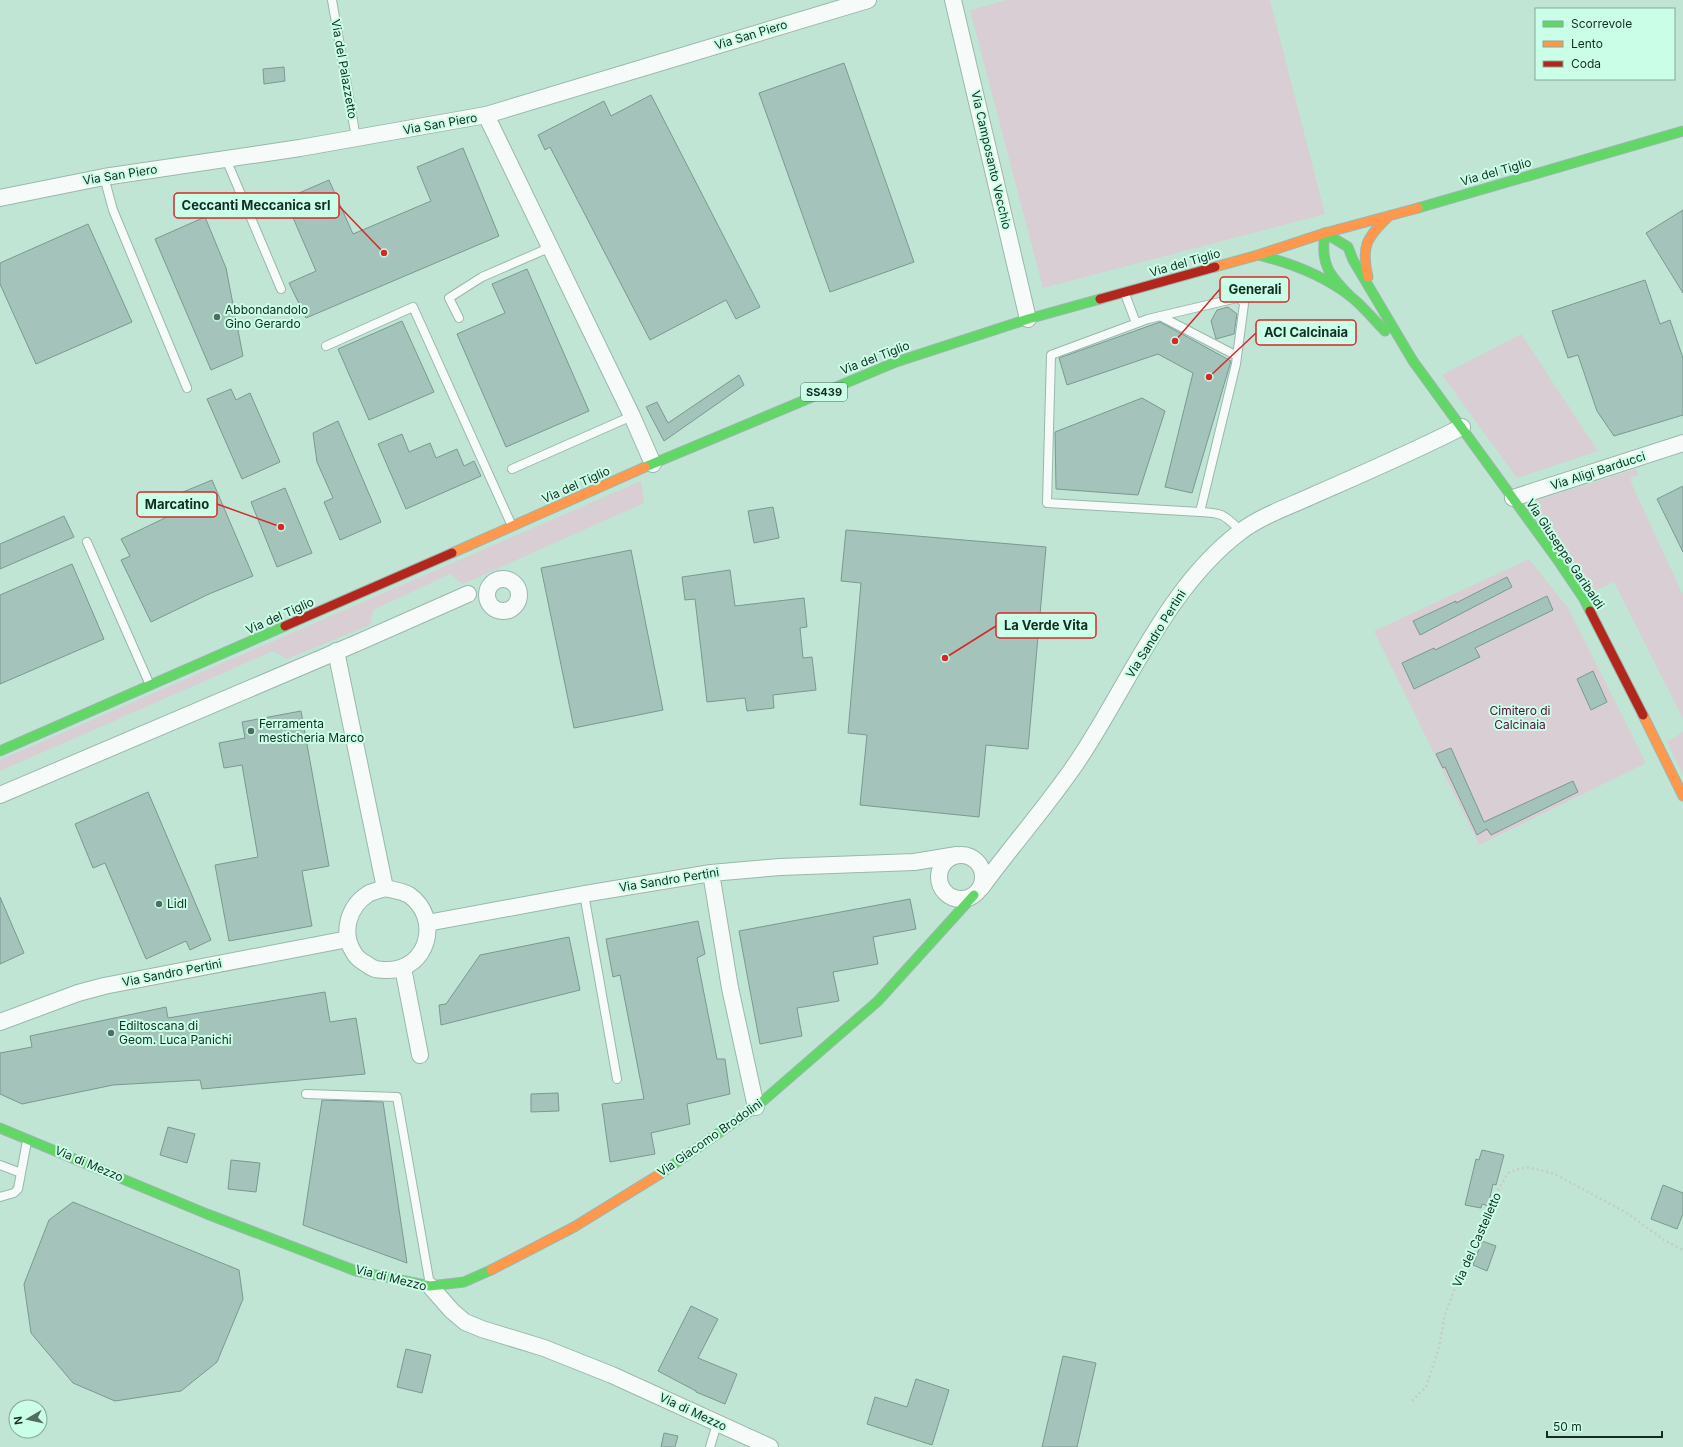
<svg xmlns="http://www.w3.org/2000/svg" width="1683" height="1447" font-family="Inter,sans-serif">
<rect width="100%" height="100%" fill="#c0e5d5"/>
<path fill="#d8ced4" d="M 1007,0 L 1270,0 L 1325,214 L 1043,288 L 970,10 Z
M 1521,334 L 1598,451 L 1517,478 L 1442,375 Z
M 1636,469 L 1639,475 L 1630,478 L 1633,487 L 1683,595 L 1683,719 L 1614,582 L 1593,592 L 1529,503 Z
M 641,481 L 644,503 L 463,584 L 450,574 L 373,610 L 370,625 L 287,659 L 273,651 L 0,771 L 0,760 Z
M 1529,559 L 1568,608 L 1646,763 L 1479,845 L 1374,631 Z
M 1683,732 L 1683,775 L 1667,742 Z"/>
<path fill="#a3c3bb" stroke="#799991" d="M 844,63 L 914,262 L 830,292 L 759,93 Z
M 284,67 L 285,81 L 264,84 L 263,69 Z
M 651,95 L 760,307 L 736,319 L 726,300 L 650,340 L 550,147 L 545,150 L 538,135 L 604,101 L 611,116 Z
M 463,148 L 499,236 L 306,318 L 289,283 L 316,271 L 285,199 L 329,180 L 353,234 L 431,201 L 417,167 Z
M 1683,210 L 1683,293 L 1646,233 Z
M 205,217 L 226,268 L 243,356 L 211,370 L 155,239 Z
M 88,224 L 132,322 L 36,364 L 0,284 L 0,263 Z
M 527,269 L 589,411 L 506,447 L 457,334 L 505,313 L 492,284 Z
M 1645,280 L 1660,324 L 1670,320 L 1683,358 L 1683,415 L 1614,436 L 1597,411 L 1578,355 L 1568,358 L 1552,311 Z
M 1228,307 L 1237,314 L 1234,334 L 1216,339 L 1211,321 L 1217,310 Z
M 402,321 L 434,392 L 369,420 L 338,349 Z
M 1160,322 L 1231,361 L 1192,493 L 1165,487 L 1193,373 L 1158,354 L 1067,385 L 1059,358 Z
M 739,375 L 744,385 L 664,441 L 646,407 L 657,402 L 668,423 Z
M 231,389 L 236,400 L 250,393 L 280,462 L 242,479 L 207,399 Z
M 1142,398 L 1165,411 L 1138,495 L 1056,489 L 1055,432 Z
M 338,421 L 381,522 L 340,540 L 324,502 L 333,498 L 317,462 L 313,433 Z
M 402,434 L 409,452 L 430,443 L 436,458 L 457,449 L 464,466 L 474,461 L 481,476 L 406,509 L 378,444 Z
M 212,480 L 253,576 L 209,594 L 151,622 L 121,560 L 130,556 L 121,539 L 165,518 L 159,502 Z
M 1683,486 L 1683,552 L 1657,499 Z
M 285,488 L 312,553 L 277,567 L 251,502 Z
M 773,507 L 779,538 L 754,543 L 748,511 Z
M 64,516 L 74,537 L 0,569 L 0,544 Z
M 846,530 L 1046,547 L 1028,749 L 986,745 L 979,817 L 860,805 L 867,735 L 848,733 L 861,583 L 841,581 Z
M 631,550 L 663,710 L 574,728 L 541,568 Z
M 72,564 L 104,639 L 0,684 L 0,595 Z
M 730,570 L 735,606 L 804,598 L 807,627 L 800,628 L 803,658 L 812,657 L 816,690 L 773,695 L 774,708 L 747,711 L 745,698 L 707,702 L 695,599 L 685,600 L 682,577 Z
M 1507,577 L 1512,587 L 1420,635 L 1413,621 L 1456,601 L 1456,603 Z
M 1547,596 L 1553,610 L 1475,648 L 1480,657 L 1414,689 L 1402,663 L 1434,648 L 1435,650 Z
M 1593,671 L 1607,702 L 1591,710 L 1577,679 Z
M 301,711 L 329,866 L 302,871 L 312,926 L 229,941 L 215,865 L 258,857 L 242,765 L 224,768 L 219,743 L 245,738 L 242,722 Z
M 1451,748 L 1484,822 L 1573,781 L 1578,792 L 1491,835 L 1487,829 L 1477,835 L 1445,767 L 1443,768 L 1436,754 Z
M 148,792 L 211,940 L 190,950 L 186,941 L 146,959 L 105,863 L 93,868 L 75,824 Z
M 0,897 L 24,953 L 0,964 Z
M 910,899 L 916,929 L 873,937 L 878,964 L 833,972 L 839,1001 L 797,1008 L 802,1036 L 760,1044 L 739,931 Z
M 698,921 L 705,954 L 697,958 L 717,1059 L 725,1059 L 730,1094 L 687,1104 L 690,1124 L 651,1133 L 655,1154 L 610,1162 L 602,1104 L 644,1099 L 620,975 L 613,977 L 606,939 Z
M 569,937 L 580,990 L 441,1025 L 439,1005 L 446,1004 L 480,955 Z
M 325,992 L 330,1022 L 356,1018 L 365,1074 L 202,1089 L 200,1080 L 113,1085 L 22,1104 L 0,1094 L 0,1053 L 32,1047 L 30,1036 L 166,1007 L 168,1018 Z
M 558,1093 L 559,1111 L 531,1112 L 531,1094 Z
M 322,1100 L 383,1102 L 407,1263 L 303,1225 Z
M 168,1127 L 195,1134 L 187,1163 L 160,1155 Z
M 1482,1150 L 1504,1155 L 1496,1185 L 1493,1184 L 1488,1206 L 1482,1204 L 1481,1208 L 1465,1205 L 1476,1159 L 1479,1160 Z
M 231,1160 L 260,1163 L 256,1192 L 228,1189 Z
M 1663,1185 L 1683,1193 L 1683,1214 L 1677,1229 L 1651,1219 Z
M 73,1202 L 239,1270 L 243,1299 L 217,1362 L 181,1391 L 115,1401 L 73,1383 L 31,1333 L 24,1284 L 49,1220 Z
M 1482,1241 L 1496,1246 L 1487,1271 L 1473,1265 Z
M 691,1306 L 718,1319 L 698,1358 L 737,1374 L 725,1404 L 696,1392 L 696,1391 L 658,1371 Z
M 406,1349 L 431,1355 L 422,1393 L 397,1387 Z
M 1063,1356 L 1096,1363 L 1077,1447 L 1042,1447 Z
M 916,1379 L 949,1390 L 932,1445 L 867,1424 L 875,1397 L 907,1407 Z
M 664,1433 L 678,1436 L 675,1447 L 661,1447 Z"/>
<g fill="none" stroke-linecap="round" stroke-linejoin="round">
<g stroke="#9ab7ab" stroke-width="10">
<path id="lane" d="M 332,0 L 356,138
M 226,159 L 281,289
M 104,177 L 113,210 L 187,388
M 1125,294 L 1136,323
M 1160,316 L 1237,356
M 459,318 L 449,298 L 482,277 L 551,247
M 326,346 L 413,307 L 512,526
M 512,469 L 632,416
M 1200,512 L 1236,364 L 1244,304 L 1241,299 L 1237,298 L 1148,319 L 1051,355 L 1047,503 L 1200,512 C 1224,513 1224,515 1241,531
M 87,542 L 150,685
M 584,894 L 617,1079
M 306,1094 L 397,1097 L 430,1285
M 0,1165 L 21,1173
M 0,1197 L 14,1193 L 18,1189 L 27,1141
M 710,1447 L 717,1424"/>
</g>
<g stroke="#9ab7ab" stroke-width="18">
<path id="street" d="M 953,0 L 1028,319
M 486,115 L 632,416 L 653,464
M 0,198 L 104,177 L 300,148 L 486,115 L 868,0
M 1513,498 L 1683,443
M487 595a16 16 0 1 1 32 0a16 16 0 1 1-32 0Z
M 336,651 L 385,888
M 0,795 L 357,643 L 468,594
M939 877a22 22 0 1 1 44 0a22 22 0 1 1-44 0Z
M 711,873 L 730,988 L 756,1107
M 385,888 C 393,890 402,891 409,895 C 442,918 428,970 388,970 C 380,970 374,970 368,965 C 363,962 357,959 354,953 C 341,933 348,907 368,894 C 373,891 380,890 385,888 Z
M 981,888 C 1013,844 1049,804 1079,759 C 1129,684 1167,587 1240,532 C 1261,516 1290,506 1314,495 C 1364,473 1413,452 1462,427
M 427,923 L 584,894 L 711,873 L 780,867 L 914,862 L 957,855
M 403,968 L 420,1055
M 0,1022 L 78,993 L 104,986 L 348,939
M 430,1286 L 452,1311 L 465,1322 L 482,1329 L 544,1348 L 612,1375 L 770,1447"/>
</g>
<g stroke="#9ab7ab" stroke-width="11">
<path id="fast" d="M 1418,208 L 1683,131
M 1258,255 C 1291,263 1323,275 1350,296 C 1363,306 1374,320 1385,331
M 1350,296 C 1329,275 1320,264 1325,233 L 1348,247 L 1353,260 L 1413,361 L 1557,559 L 1584,599 L 1590,611
M 645,467 L 896,362 L 1028,319 L 1100,299
M 0,751 L 285,626
M 0,1128 L 207,1214 L 356,1271 L 430,1286 L 464,1282 L 491,1270
M 660,1174 L 756,1107 L 878,1001 L 974,895"/>
</g>
<g stroke="#9ab7ab" stroke-width="11">
<path id="slow" d="M 1215,267 L 1258,255 L 1325,233 L 1418,208
M 1368,277 C 1361,247 1366,238 1388,217
M 452,553 L 645,467
M 1643,715 L 1683,796
M 491,1270 L 574,1227 L 660,1174"/>
</g>
<g stroke="#9ab7ab" stroke-width="11">
<path id="jam" d="M 1100,299 L 1215,267
M 1590,611 L 1643,715
M 285,626 L 452,553"/>
</g>
<path stroke="#c3cdc9" stroke-width="2.5" stroke-dasharray="2 3" stroke-linecap="butt" d="M 1412,1401 L 1426,1387 L 1439,1348 L 1445,1314 L 1473,1242 L 1492,1200 L 1508,1173 L 1518,1169 L 1527,1167 L 1555,1174 L 1627,1213 L 1664,1240 L 1683,1250"/>
<use href="#lane" stroke="#f6fbf9" stroke-width="8"/>
<use href="#street" stroke="#f6fbf9" stroke-width="16"/>
<use href="#fast" stroke="#63d668" stroke-width="9"/>
<use href="#slow" stroke="#ff974d" stroke-width="9"/>
<use href="#jam" stroke="#b3261e" stroke-width="9"/>
</g>
<g fill="#4f6d61" stroke="#cafee7" stroke-width="1.5">
<circle cx="217" cy="317" r="4"/>
<circle cx="251" cy="731" r="4"/>
<circle cx="159" cy="904" r="4"/>
<circle cx="111" cy="1033" r="4"/>
</g>
<g text-anchor="middle" stroke-width="4" stroke-linejoin="round" paint-order="stroke">
<rect fill="#cafee7" stroke="#496c5e" stroke-width="1" x="801" y="383" width="46" height="18" rx="3"/>
<g font-size="11" font-weight="bold" fill="#122d23">
<text x="824" y="396">SS439</text>
</g>
<g font-size="12" fill="#122d23" stroke="#cafee7">
<text transform="translate(751 35) rotate(-17)" y="4">Via San Piero</text>
<text transform="translate(344 69) rotate(80)" y="4">Via del Palazzetto</text>
<text transform="translate(440 124) rotate(-10)" y="4">Via San Piero</text>
<text transform="translate(991 160) rotate(77)" y="4">Via Camposanto Vecchio</text>
<text transform="translate(1496 172) rotate(-16)" y="4">Via del Tiglio</text>
<text transform="translate(120 175) rotate(-9)" y="4">Via San Piero</text>
<text transform="translate(1185 263) rotate(-16)" y="4">Via del Tiglio</text>
<text transform="translate(875 358) rotate(-21)" y="4">Via del Tiglio</text>
<text transform="translate(1598 471) rotate(-18)" y="4">Via Aligi Barducci</text>
<text transform="translate(576 485) rotate(-24)" y="4">Via del Tiglio</text>
<text transform="translate(1565 554) rotate(56)" y="4">Via Giuseppe Garibaldi</text>
<text transform="translate(280 616) rotate(-24)" y="4">Via del Tiglio</text>
<text transform="translate(1156 634) rotate(-58)" y="4">Via Sandro Pertini</text>
<text transform="translate(669 880) rotate(-9)" y="4">Via Sandro Pertini</text>
<text transform="translate(172 973) rotate(-11)" y="4">Via Sandro Pertini</text>
<text transform="translate(710 1138) rotate(-35)" y="4">Via Giacomo Brodolini</text>
<text transform="translate(89 1164) rotate(23)" y="4">Via di Mezzo</text>
<text transform="translate(1477 1240) rotate(-66)" y="4">Via del Castelletto</text>
<text transform="translate(391 1278) rotate(14)" y="4">Via di Mezzo</text>
<text transform="translate(693 1412) rotate(25)" y="4">Via di Mezzo</text>
</g>
<g font-size="12" fill="#122d23" stroke="#cafee7" text-anchor="start">
<text x="225" y="314">Abbondandolo<tspan x="225" dy="14">Gino Gerardo</tspan></text>
<text x="259" y="728">Ferramenta<tspan x="259" dy="14">mesticheria Marco</tspan></text>
<text x="167" y="908">Lidl</text>
<text x="119" y="1030">Ediltoscana di<tspan x="119" dy="14">Geom. Luca Panichi</tspan></text>
</g>
<g font-size="12" fill="#560e3c" stroke="#cafee7">
<text x="1520" y="715">Cimitero di<tspan x="1520" dy="14">Calcinaia</tspan></text>
</g>
</g>
<path fill="none" stroke="#d62828" stroke-width="1.5" d="M384 253L339 206M1175 341L1220 289M1209 377L1256 333M281 527L217 504M945 658L996 626"/>
<g fill="#d62828" stroke="#cafee7" stroke-width="1.5">
<circle cx="384" cy="253" r="4"/>
<circle cx="1175" cy="341" r="4"/>
<circle cx="1209" cy="377" r="4"/>
<circle cx="281" cy="527" r="4"/>
<circle cx="945" cy="658" r="4"/>
</g>
<g fill="#cafee7" stroke="#d62828" stroke-width="1.5">
<rect x="174" y="193" width="165" height="25" rx="4"/>
<rect x="1220" y="277" width="69" height="25" rx="4"/>
<rect x="1256" y="320" width="100" height="25" rx="4"/>
<rect x="137" y="492" width="80" height="25" rx="4"/>
<rect x="996" y="613" width="100" height="25" rx="4"/>
</g>
<g font-size="13" text-anchor="middle" font-weight="bold" fill="#122d23">
<text x="256" y="210">Ceccanti Meccanica srl</text>
<text x="1255" y="294">Generali</text>
<text x="1306" y="337">ACI Calcinaia</text>
<text x="177" y="509">Marcatino</text>
<text x="1046" y="630">La Verde Vita</text>
</g>
<rect x="1535" y="8" width="140" height="72" fill="#cafee7" stroke="#80aa99"/>
<rect x="1543" y="21" width="20" height="6" fill="#63d668" stroke="#80aa99"/>
<text x="1571" y="28" font-size="12" fill="#122d23">Scorrevole</text>
<rect x="1543" y="41" width="20" height="6" fill="#ff974d" stroke="#80aa99"/>
<text x="1571" y="48" font-size="12" fill="#122d23">Lento</text>
<rect x="1543" y="61" width="20" height="6" fill="#b3261e" stroke="#80aa99"/>
<text x="1571" y="68" font-size="12" fill="#122d23">Coda</text>
<g transform="translate(28 1419) rotate(261)"><circle r="19" fill="#cafee7" stroke="#80aa99"/>
<path d="M0-3L7 15L0 10L-7 15Z" fill="#4f6d61"/>
<text y="-6" font-size="11" font-weight="bold" text-anchor="middle" fill="#122d23">N</text>
</g>
<path d="M1547 1431v6h115v-6" fill="none" stroke="#122d23" stroke-width="2"/>
<text x="1553" y="1431" font-size="12" fill="#122d23" stroke="#cafee7" stroke-width="3" paint-order="stroke">50 m</text>
</svg>
